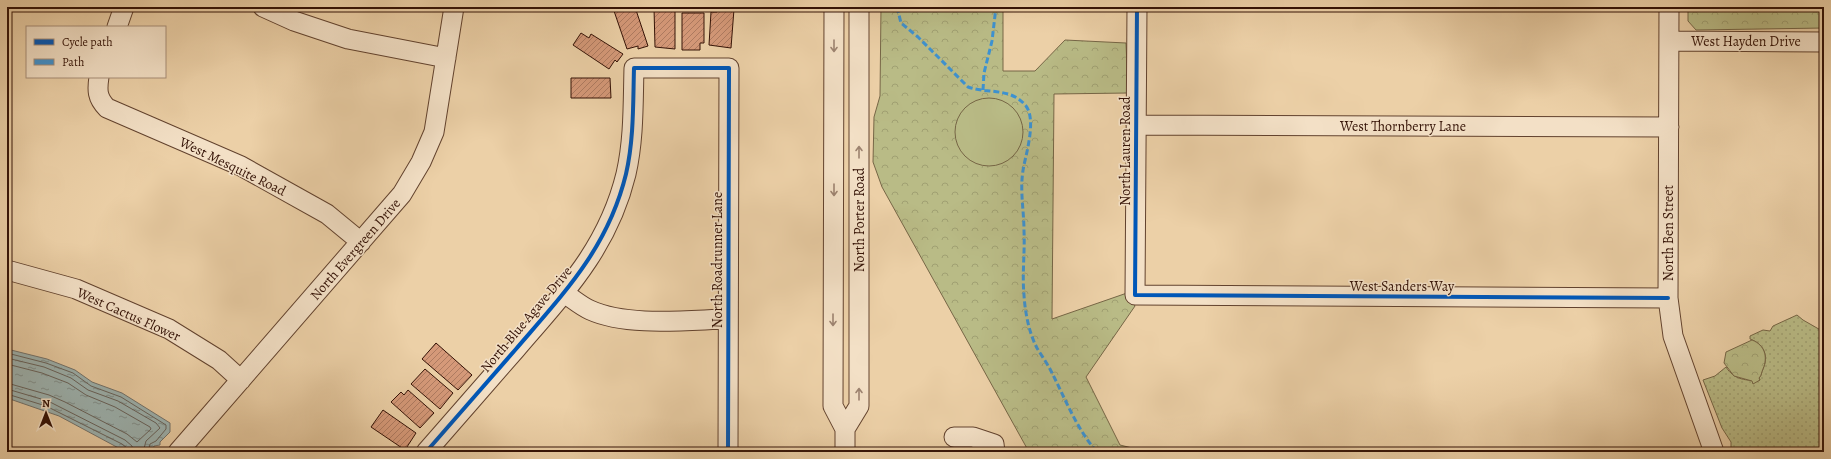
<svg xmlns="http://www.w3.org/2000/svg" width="1831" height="459" font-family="Alegreya,serif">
<defs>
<pattern id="grass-dots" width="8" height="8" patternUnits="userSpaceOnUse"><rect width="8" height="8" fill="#b9bb86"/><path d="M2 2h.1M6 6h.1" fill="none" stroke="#a0a072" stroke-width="1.8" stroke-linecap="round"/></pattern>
<pattern id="park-crowns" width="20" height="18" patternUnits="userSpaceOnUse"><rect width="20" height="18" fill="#b9bb86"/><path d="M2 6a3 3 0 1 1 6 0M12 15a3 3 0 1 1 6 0" fill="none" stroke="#a0a072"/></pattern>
<pattern id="water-ripples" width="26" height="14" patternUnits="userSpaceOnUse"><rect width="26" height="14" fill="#9db4b2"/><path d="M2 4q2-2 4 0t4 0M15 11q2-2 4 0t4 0" fill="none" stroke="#81918f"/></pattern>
<pattern id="building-hatch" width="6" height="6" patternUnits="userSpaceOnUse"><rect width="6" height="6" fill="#d59979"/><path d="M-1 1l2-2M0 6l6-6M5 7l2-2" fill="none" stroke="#ae7b61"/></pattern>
</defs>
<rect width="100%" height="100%" fill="#ecd0a7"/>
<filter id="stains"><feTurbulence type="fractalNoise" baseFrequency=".005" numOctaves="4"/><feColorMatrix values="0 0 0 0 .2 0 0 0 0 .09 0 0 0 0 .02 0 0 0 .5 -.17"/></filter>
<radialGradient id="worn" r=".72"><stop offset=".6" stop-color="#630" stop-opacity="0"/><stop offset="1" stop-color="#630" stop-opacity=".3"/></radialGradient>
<path fill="url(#grass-dots)" stroke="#766646" d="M 1797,315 L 1803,320 L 1824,332 C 1824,342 1826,354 1824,365 C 1822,377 1814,383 1824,394 L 1824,452 L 1731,452 L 1731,442 L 1722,428 L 1703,380 L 1715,376 L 1726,367 C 1734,380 1747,381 1760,380 L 1759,378 C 1762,375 1761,373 1763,369 C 1769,356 1764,344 1750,339 L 1750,336 L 1763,330 L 1770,331 L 1773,326 Z"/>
<path fill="url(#park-crowns)" stroke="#766646" d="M 881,7 L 1003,7 L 1003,71 L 1035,71 L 1065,40 L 1126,43 L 1128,93 L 1054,94 L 1052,319 L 1127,293 L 1135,306 L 1086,377 L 1120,445 L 1148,452 L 1029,452 L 882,187 L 873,162 L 874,117 L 880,96 Z
M 1688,7 L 1824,7 L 1824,28 L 1696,30 L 1688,21 Z
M 1752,340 C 1765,345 1768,357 1763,369 C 1761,373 1762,375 1759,378 L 1760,380 L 1753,384 L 1752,381 L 1734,376 L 1724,363 L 1726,352 Z"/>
<path fill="#b9bb86" stroke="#766646" d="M955 132a34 34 0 1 1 68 0a34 34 0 1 1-68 0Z"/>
<path fill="url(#water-ripples)" stroke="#73736d" d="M 7,349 L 47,359 L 75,370 L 92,382 L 122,393 L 170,423 L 170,432 L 160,442 L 160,445 L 154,446 L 152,452 L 126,452 L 59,416 L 7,398 Z"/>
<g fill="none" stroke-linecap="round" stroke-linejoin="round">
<path stroke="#68635c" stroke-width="1" d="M 7,353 L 46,363 L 73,373 L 91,386 L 121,397 L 166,425 L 166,429 L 156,441 L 150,444 L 148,452
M 7,358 L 44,367 L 71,378 L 88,390 L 118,401 L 156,423 L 160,428 L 146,441 L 143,452
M 7,364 L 42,373 L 68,383 L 86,395 L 115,407 L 150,427 L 151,429 L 137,442 L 127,434 L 65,402 L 49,395 L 7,383
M 7,389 L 48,401 L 125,440 L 132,446 L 133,452
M 7,394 L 46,406 L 122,444 L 127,448 L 128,452"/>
</g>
<path fill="url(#building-hatch)" stroke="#341206" d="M 617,7 L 635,7 L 648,46 L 638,49 L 638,46 L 627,49 L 613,8 Z
M 654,8 L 675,8 L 675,49 L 655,47 Z
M 717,8 L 734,9 L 731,48 L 709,45 L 711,12 L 717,12 Z
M 682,13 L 704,13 L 704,43 L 700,43 L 700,50 L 682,50 Z
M 581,33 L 589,38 L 591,34 L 623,54 L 617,62 L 615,60 L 609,69 L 573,45 Z
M 571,78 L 610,78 L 611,98 L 571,98 Z
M 436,343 L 472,375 L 458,390 L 422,359 Z
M 425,369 L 453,393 L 440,409 L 411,384 Z
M 408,390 L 434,413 L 420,428 L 391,402 L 401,392 L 404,395 Z
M 383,410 L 416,433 L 405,450 L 371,427 Z"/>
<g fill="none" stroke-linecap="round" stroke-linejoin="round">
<g stroke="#62422e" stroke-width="21">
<path id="minor" d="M 263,7 L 294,21 L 348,39 L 446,58
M 834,7 L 833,406 L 845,429 L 845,452
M 1137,7 L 1135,295 L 1668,298
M 1669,7 L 1668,298 L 1673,336 L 1714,452
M 117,27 L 124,7
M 1669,41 L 1824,42
M 99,77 C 97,90 97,98 107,108 L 241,166 L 327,214 L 361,242
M 1136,125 L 1669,127
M 7,270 L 76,289 L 169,329 L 219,360 L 241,380
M 564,293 C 573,299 581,306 590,310 C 627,327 688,320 728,319
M 845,429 L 859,406 L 859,7
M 954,437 L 973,437 L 994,444 L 995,452
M 178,452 L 402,194 L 421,162 L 434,132 L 454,7
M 426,452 C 456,418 486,383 516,349 C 564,293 608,248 626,174 C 634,139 633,103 634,68 L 729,68 L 728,452"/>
</g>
<use href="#minor" stroke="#f3e0c6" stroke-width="19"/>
<path stroke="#3d92d1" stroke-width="3" stroke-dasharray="6 3" stroke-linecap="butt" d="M 897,7 L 901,23 L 918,37 L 968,87 C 987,94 1011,87 1026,106 C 1036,119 1027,151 1024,165 C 1019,188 1024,209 1024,231 C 1025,252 1022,274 1024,295 C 1025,312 1029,333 1037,348 C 1041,355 1047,363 1051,371 C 1065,398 1076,428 1097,452
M 983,90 L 984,73 L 992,41 L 996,7"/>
<g stroke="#f3e0c6" stroke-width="6">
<path id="cycleway" d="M 1137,7 L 1135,295 L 1668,298
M 426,452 C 456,418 486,383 516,349 C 564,293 608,248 626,174 C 634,139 633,103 634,68 L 729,68 L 728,452"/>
</g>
<use href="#cycleway" stroke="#0057b8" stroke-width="4"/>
</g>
<defs><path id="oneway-shaft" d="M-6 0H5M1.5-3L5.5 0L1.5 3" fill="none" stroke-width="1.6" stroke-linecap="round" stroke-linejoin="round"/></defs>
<g stroke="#9d8370">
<use href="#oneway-shaft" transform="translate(834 46) rotate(90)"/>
<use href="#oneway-shaft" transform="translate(859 152) rotate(-90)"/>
<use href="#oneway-shaft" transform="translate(834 190) rotate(90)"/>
<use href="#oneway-shaft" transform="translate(833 320) rotate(90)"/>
<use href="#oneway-shaft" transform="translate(859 394) rotate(-90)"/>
</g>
<g text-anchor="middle" stroke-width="3" stroke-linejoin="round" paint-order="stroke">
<g font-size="14" fill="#341206" stroke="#f3e0c6">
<text x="1746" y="46">West Hayden Drive</text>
<text x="1403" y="131">West Thornberry Lane</text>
<text transform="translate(1125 151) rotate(-90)" y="5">North Lauren Road</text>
<text transform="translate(233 166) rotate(26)" y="5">West Mesquite Road</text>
<text transform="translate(859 220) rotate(-90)" y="5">North Porter Road</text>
<text transform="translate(1668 233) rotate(-90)" y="5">North Ben Street</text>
<text transform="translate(355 249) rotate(-49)" y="5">North Evergreen Drive</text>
<text transform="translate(717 260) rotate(-90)" y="5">North Roadrunner Lane</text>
<text x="1402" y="291">West Sanders Way</text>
<text transform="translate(129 314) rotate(24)" y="5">West Cactus Flower</text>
<text transform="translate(526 319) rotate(-50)" y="5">North Blue Agave Drive</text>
</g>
</g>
<rect width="1831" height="459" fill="none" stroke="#ecd0a7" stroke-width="24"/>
<rect x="8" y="8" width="1815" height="443" fill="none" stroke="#341206" stroke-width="2"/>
<rect x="12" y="12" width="1807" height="435" fill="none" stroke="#341206"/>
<rect x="26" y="26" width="140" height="52" fill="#f3e0c6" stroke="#a78e79"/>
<rect x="34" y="39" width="20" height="6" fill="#0057b8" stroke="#a78e79"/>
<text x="62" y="46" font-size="12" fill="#341206">Cycle path</text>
<rect x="34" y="59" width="20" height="6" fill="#3d92d1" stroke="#a78e79"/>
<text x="62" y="66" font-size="12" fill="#341206">Path</text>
<g transform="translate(46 413)" stroke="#f3e0c6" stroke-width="3" paint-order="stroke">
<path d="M0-3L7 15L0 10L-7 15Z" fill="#341206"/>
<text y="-6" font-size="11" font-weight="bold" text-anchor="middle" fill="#341206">N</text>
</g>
<rect width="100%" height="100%" filter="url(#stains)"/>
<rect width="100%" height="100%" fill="url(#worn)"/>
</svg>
